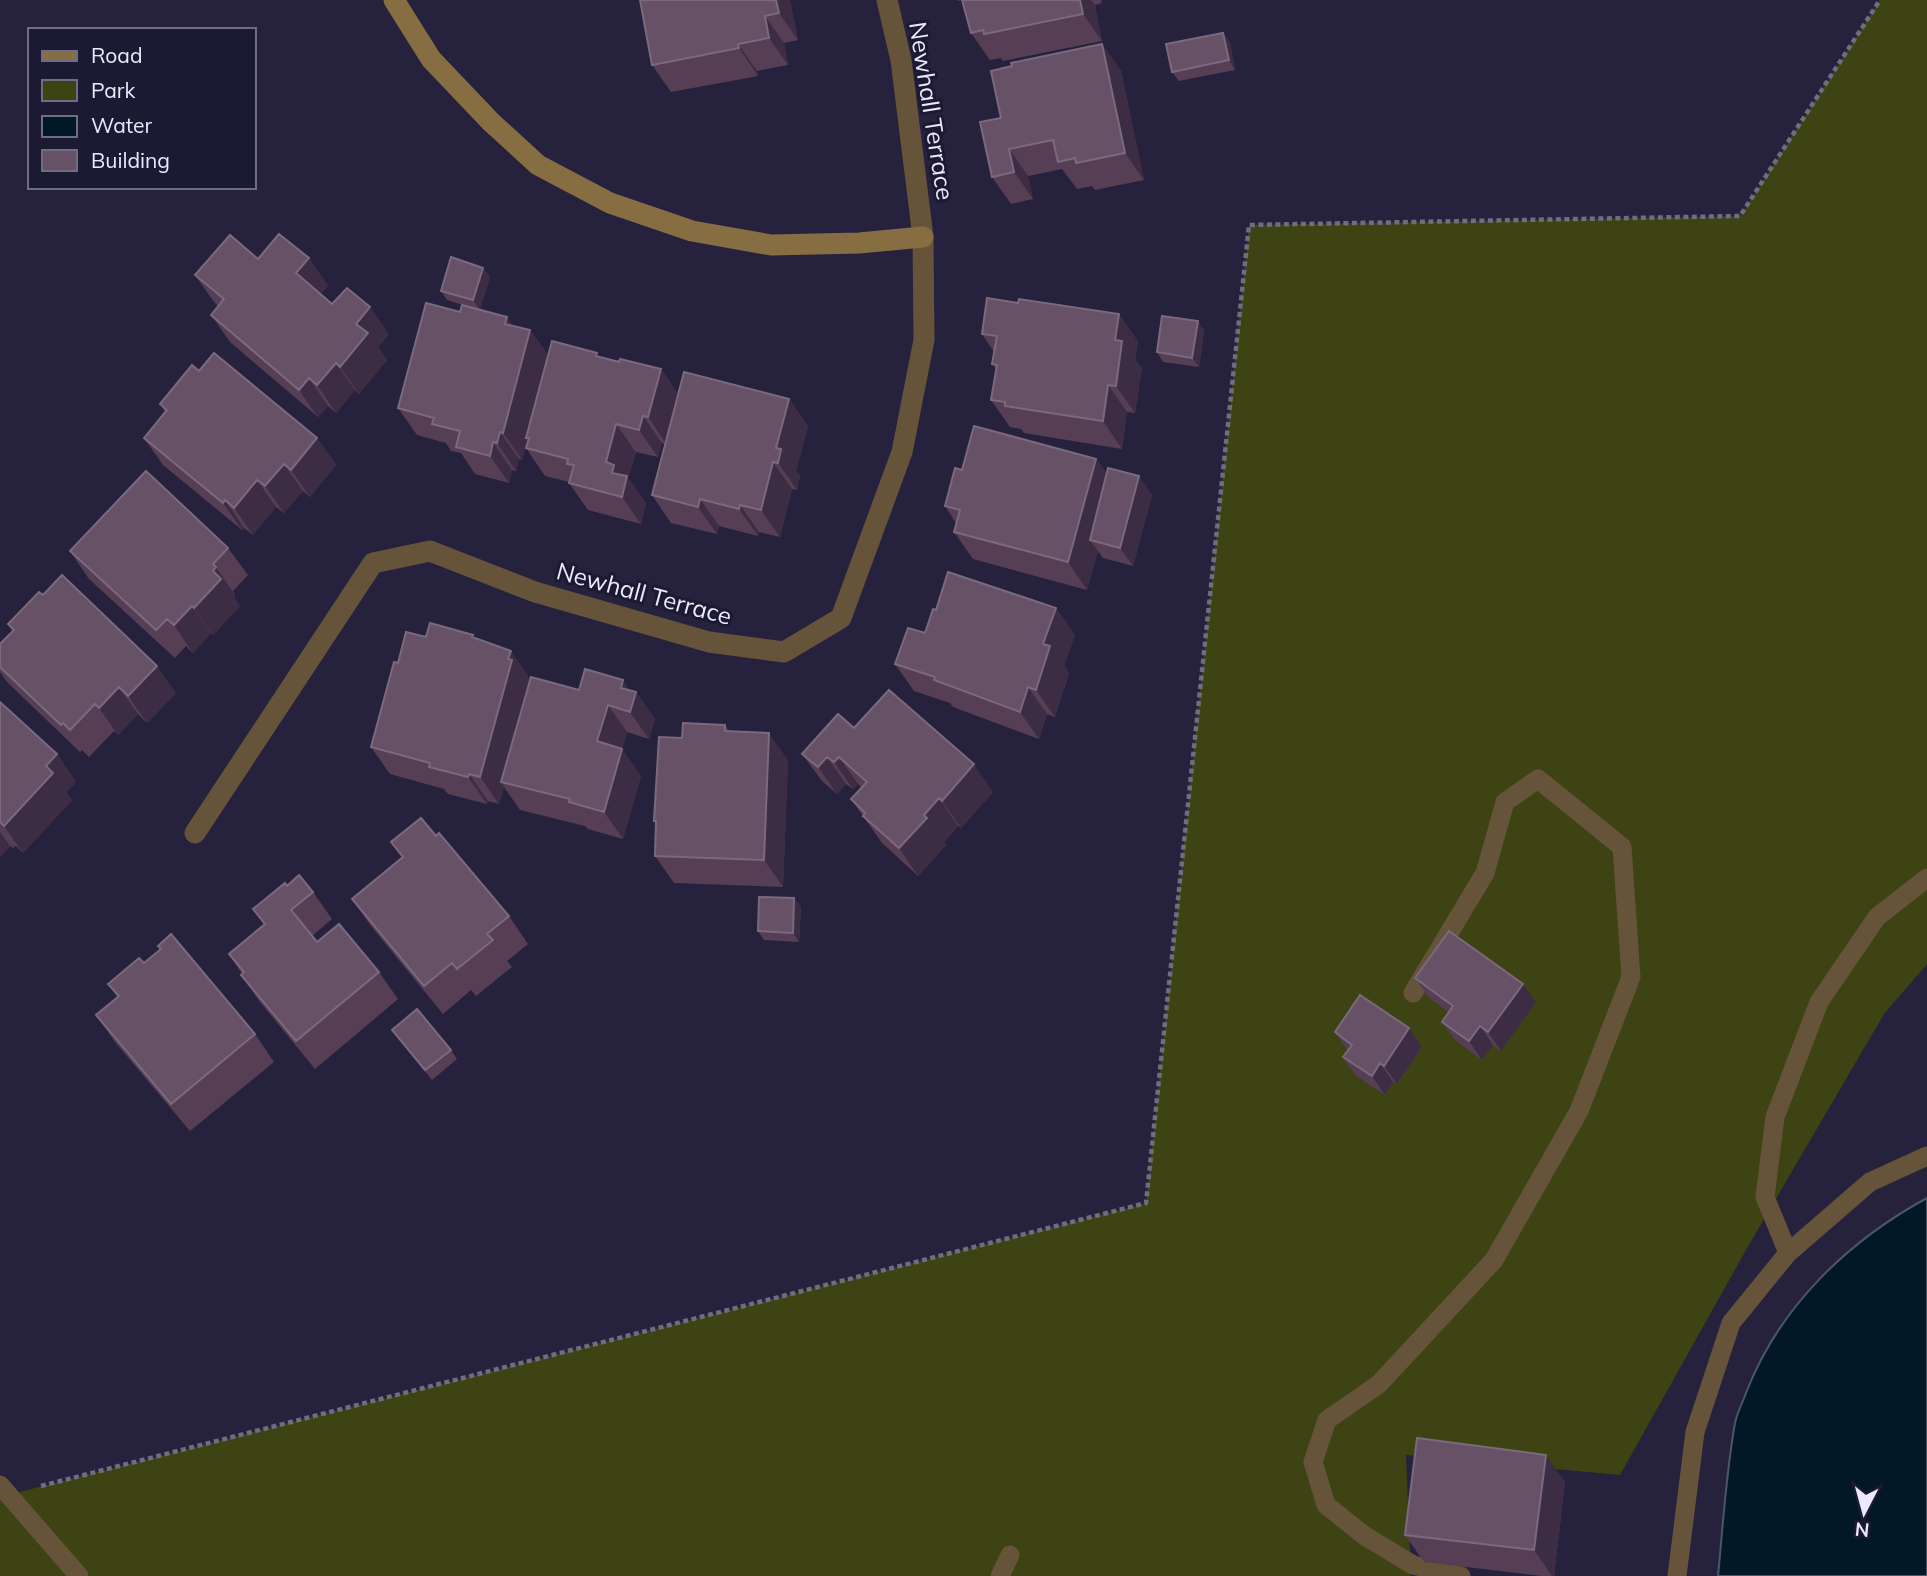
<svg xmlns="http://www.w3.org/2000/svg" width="1927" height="1576" font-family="Mulish,sans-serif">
<rect width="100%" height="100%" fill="#26223d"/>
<path fill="#3d4313" d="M 1880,0 L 1927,0 L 1927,964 L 1884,1014 L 1746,1250 L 1620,1475 L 1406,1455 L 1411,1576 L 0,1576 L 0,1497 L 1146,1203 L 1249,225 L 1740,216 Z"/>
<path fill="#031826" stroke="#495766" stroke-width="2" d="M 1927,1198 L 1927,1576 L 1718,1576 C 1723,1525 1726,1473 1735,1423 C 1737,1412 1743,1402 1746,1393 C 1779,1307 1848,1241 1927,1198 Z"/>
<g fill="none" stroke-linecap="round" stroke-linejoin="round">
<path stroke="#6f6c84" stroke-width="4.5" stroke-dasharray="5 3.5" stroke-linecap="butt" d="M 41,1486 L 1146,1203 L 1249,225 L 1740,216 L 1880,0"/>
<path stroke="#65543a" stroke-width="19" d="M 1413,993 L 1485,873 L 1505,802 L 1538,779 L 1622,847 L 1631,977 L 1579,1111 L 1494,1260 L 1379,1384 L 1327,1420 L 1313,1462 L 1326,1505 L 1365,1536 L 1413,1565 L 1461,1576
M 1788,1253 L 1765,1197 L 1775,1117 L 1819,1002 L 1877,917 L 1927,878
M 0,1485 L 79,1576
M 1000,1576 L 1010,1555
M 1677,1576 L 1695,1432 L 1731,1323 L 1788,1253 L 1870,1182 L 1927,1156"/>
<path stroke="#65543a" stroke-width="21" d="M 195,833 L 373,563 L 430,551 L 535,592 L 709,642 L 784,652 L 841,618 L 902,452 L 924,340 L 923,237 L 901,60 L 887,0"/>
<path stroke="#876d42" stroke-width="21" d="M 394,0 L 431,59 L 491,122 L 538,165 L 610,203 L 692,231 L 771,245 L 859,243 L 923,237"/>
</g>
<path fill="#563f55" d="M 640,0 L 790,0 L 798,40 L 784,43 L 788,65 L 757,71 L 758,76 L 671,92 L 652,65 Z
M 957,0 L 1101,0 L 1102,3 L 1095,5 L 1102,41 L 1003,61 L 1001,58 L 990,60 L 971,33 L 962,0 L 958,1 Z
M 1230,42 L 1235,70 L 1179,81 L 1172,72 Z
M 1102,44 L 1121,71 L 1144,180 L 1095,190 L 1092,186 L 1077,189 L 1062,169 L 1028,176 L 1033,199 L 1011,204 L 992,177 L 1001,118 Z
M 309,258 L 328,286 L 320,294 L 332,304 L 389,334 L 378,347 L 387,360 L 359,394 L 355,390 L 336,413 L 328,406 L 318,417 L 230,342 L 211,315 L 218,306 L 214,302 L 195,275 L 258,259 Z
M 483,268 L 490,277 L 480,309 L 507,317 L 513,326 L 530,330 L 548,355 L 600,357 L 661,369 L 678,394 L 789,399 L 808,426 L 796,471 L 800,476 L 797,490 L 792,489 L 780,537 L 759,532 L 758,536 L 719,526 L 717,534 L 671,523 L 652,495 L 665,444 L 662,443 L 658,457 L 636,452 L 628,478 L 646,503 L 641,524 L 588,510 L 569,483 L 569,482 L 545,476 L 526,448 L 528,439 L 522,460 L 519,459 L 516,471 L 512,470 L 509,483 L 475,474 L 461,453 L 451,451 L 446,443 L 417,435 L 398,408 L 460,312 L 466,306 L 447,300 L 441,291 Z
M 1204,330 L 1199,367 L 1163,362 L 1157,352 Z
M 982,334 L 1138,341 L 1135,359 L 1142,368 L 1135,413 L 1127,412 L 1122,449 L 1024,433 L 1021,429 L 1010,427 L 991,400 L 996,369 L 992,364 L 994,352 Z
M 199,371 L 317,438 L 336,465 L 310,497 L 303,491 L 284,513 L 276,507 L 253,535 L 244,528 L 242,530 L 163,465 L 144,438 L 165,412 L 160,404 Z
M 1096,459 L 1107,474 L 1152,495 L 1133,566 L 1103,558 L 1098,551 L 1087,590 L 973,559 L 954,532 L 956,523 L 945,506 L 962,470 Z
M 228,548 L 248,575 L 233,591 L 235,595 L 234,597 L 240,606 L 213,635 L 211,633 L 193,653 L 186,646 L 175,658 L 89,579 L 70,551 Z
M 1056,608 L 1075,635 L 1064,666 L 1069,673 L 1055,717 L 1047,714 L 1039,739 L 953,707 L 950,703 L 914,691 L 895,664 L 925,633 L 936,610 Z
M 8,624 L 176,693 L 147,723 L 138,714 L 118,735 L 114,731 L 89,757 L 82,750 L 80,752 L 8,683 L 0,672 L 0,644 L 12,631 Z
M 426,637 L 475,638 L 530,678 L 529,684 L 579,690 L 630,690 L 636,692 L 655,719 L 649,739 L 627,732 L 622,749 L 641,776 L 623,839 L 588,829 L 585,826 L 520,810 L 504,787 L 499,804 L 488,801 L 487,804 L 448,794 L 444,789 L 390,774 L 371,747 L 398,663 Z
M 0,702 L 57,754 L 76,782 L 66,792 L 72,800 L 23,853 L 16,846 L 13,848 L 10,846 L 0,857 Z
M 725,725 L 729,731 L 788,760 L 783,887 L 674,883 L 655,856 L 656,824 L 654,821 L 682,738 Z
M 854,728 L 993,792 L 961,828 L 958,826 L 944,842 L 946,845 L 918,876 L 882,843 L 851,799 L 862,788 L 858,784 L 853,789 L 846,784 L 837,794 L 822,781 L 802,754 Z
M 436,836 L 509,916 L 528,944 L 507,961 L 512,967 L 476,996 L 471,990 L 443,1014 L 371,926 L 352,899 L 402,857 L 391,842 Z
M 287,886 L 313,892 L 332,919 L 312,936 L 317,942 L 379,972 L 398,999 L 315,1069 L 260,1002 L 241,975 L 242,974 L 229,954 L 264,925 L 253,909 Z
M 794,898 L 801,907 L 799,942 L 764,940 L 758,931 Z
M 158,946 L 255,1034 L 274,1062 L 190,1131 L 115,1042 L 96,1015 L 117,997 L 108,984 L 144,963 L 160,950 Z
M 1415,978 L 1536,1002 L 1501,1051 L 1493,1045 L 1482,1060 L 1455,1040 L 1442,1022 L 1449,1012 L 1428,997 Z
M 1409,1028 L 1422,1047 L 1397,1084 L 1393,1082 L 1385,1095 L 1356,1076 L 1343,1057 L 1348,1051 L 1335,1032 Z
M 392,1030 L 451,1050 L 457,1059 L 432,1080 Z
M 1565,1482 L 1554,1576 L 1542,1576 L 1424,1562 L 1405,1535 Z"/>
<path fill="#3c2c44" d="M 776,0 L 790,0 L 798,40 L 779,13 Z
M 1080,0 L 1091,0 L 1095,5 L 1102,41 L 1083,14 Z
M 765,16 L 784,43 L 788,65 L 769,38 Z
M 1223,33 L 1230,42 L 1235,70 L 1229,60 Z
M 738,44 L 757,71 L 758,76 L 739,48 Z
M 1102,44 L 1121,71 L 1144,180 L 1125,153 Z
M 1009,149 L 1028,176 L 1033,199 L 1014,172 Z
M 309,258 L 328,286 L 315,300 L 296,273 Z
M 483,268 L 490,277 L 480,310 L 473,300 Z
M 370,307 L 389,334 L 378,347 L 387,360 L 359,394 L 340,367 L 356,324 Z
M 1119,314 L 1138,341 L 1135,359 L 1142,368 L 1135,413 L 1116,386 L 1115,340 Z
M 507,317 L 526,344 L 505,324 Z
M 1198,321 L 1204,330 L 1199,367 L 1192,358 Z
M 530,330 L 549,357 L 526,438 L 528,439 L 522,460 L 503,433 Z
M 336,363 L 355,390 L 336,413 L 317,385 Z
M 661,369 L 680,397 L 667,445 L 648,417 Z
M 309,378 L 328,406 L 318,417 L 299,390 Z
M 1108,385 L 1127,412 L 1122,449 L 1103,421 Z
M 789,399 L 808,426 L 796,471 L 800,476 L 797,490 L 778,463 L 776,448 Z
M 643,416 L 662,443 L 658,457 L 639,430 Z
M 616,424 L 636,452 L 628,478 L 646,503 L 641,524 L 622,497 L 606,462 Z
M 500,432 L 519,459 L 516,471 L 497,443 Z
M 317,438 L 336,465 L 310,497 L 291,470 Z
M 493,442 L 512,470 L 509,483 L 490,456 Z
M 1096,459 L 1115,486 L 1090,540 L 1098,551 L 1087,590 L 1068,562 Z
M 773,462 L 792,489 L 780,537 L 761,510 Z
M 284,464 L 303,491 L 284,513 L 265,486 Z
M 1139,476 L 1152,495 L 1133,566 L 1120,548 Z
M 257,480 L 276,507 L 253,535 L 234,508 Z
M 700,499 L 719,526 L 717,534 L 698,507 Z
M 225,500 L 244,528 L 242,530 L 223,503 Z
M 740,505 L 759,532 L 758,536 L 739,509 Z
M 216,567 L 235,595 L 234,597 L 240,606 L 213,635 L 194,608 L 213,571 Z
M 192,606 L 211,633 L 193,653 L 174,625 Z
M 1056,608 L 1075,635 L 1064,666 L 1069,673 L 1055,717 L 1036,690 L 1043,644 Z
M 511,651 L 530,678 L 528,683 L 531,687 L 501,782 L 504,787 L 499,804 L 480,777 Z
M 157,666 L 176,693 L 147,723 L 128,696 Z
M 623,680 L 634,697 L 636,692 L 655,719 L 649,739 L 630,712 L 621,688 Z
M 119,687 L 138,714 L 118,735 L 99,708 Z
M 1028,687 L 1047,714 L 1039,739 L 1020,712 Z
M 608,705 L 627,732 L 616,768 L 597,741 Z
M 769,733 L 788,760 L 783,887 L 764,860 Z
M 622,749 L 641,776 L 623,839 L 604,812 Z
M 57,754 L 76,782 L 66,792 L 72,800 L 23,853 L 4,826 L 46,766 Z
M 827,757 L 846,784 L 837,794 L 818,767 Z
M 839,757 L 858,784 L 853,789 L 834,762 Z
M 974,764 L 993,792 L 961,828 L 942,801 Z
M 469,774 L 488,801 L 487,804 L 468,777 Z
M 939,798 L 958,826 L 944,842 L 946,845 L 918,876 L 899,848 L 924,815 Z
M 0,832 L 10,846 L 0,857 Z
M 794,898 L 801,907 L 799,942 L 793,933 Z
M 1523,984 L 1536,1002 L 1501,1051 L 1488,1032 Z
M 1480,1026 L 1493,1045 L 1482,1060 L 1469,1041 Z
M 1409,1028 L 1422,1047 L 1397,1084 L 1384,1066 Z
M 1380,1063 L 1393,1082 L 1385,1095 L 1372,1076 Z
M 1546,1455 L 1565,1482 L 1554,1576 L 1552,1576 L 1534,1550 Z"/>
<path fill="#665167" stroke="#7b697e" stroke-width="2" d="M 640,0 L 776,0 L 779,13 L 765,16 L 769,38 L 738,44 L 739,48 L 652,65 Z
M 962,0 L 1080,0 L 1083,14 L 984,34 L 983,30 L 971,33 Z
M 1223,33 L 1229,60 L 1172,72 L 1166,44 Z
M 1102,44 L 1125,153 L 1076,163 L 1075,158 L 1058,162 L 1053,140 L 1009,149 L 1014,172 L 992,177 L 980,122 L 1001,118 L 991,71 L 1012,66 L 1011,63 Z
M 279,234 L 309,258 L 296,273 L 332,304 L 347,288 L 370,307 L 356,324 L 368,333 L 340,367 L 336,363 L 317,385 L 309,378 L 299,390 L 211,315 L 224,299 L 195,275 L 230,235 L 258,259 Z
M 451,257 L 483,268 L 473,300 L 441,291 Z
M 987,298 L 1018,303 L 1019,299 L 1119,314 L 1115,340 L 1122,341 L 1116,386 L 1108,385 L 1103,421 L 1005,406 L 1005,402 L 991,400 L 997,365 L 992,364 L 997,336 L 982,334 Z
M 426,303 L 460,312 L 462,305 L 507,317 L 505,324 L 530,330 L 503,433 L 500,432 L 497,443 L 493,442 L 490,456 L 456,447 L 460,431 L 432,424 L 434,418 L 398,408 Z
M 1162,316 L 1198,321 L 1192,358 L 1157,352 Z
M 552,341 L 597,353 L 596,356 L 619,362 L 620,359 L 661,369 L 648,417 L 643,416 L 639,430 L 616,424 L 606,462 L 614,465 L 612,473 L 627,476 L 622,497 L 569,483 L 574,465 L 567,464 L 568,459 L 526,448 L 529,438 L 526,438 Z
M 214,353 L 317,438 L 291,470 L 284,464 L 265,486 L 257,480 L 234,508 L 225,500 L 223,503 L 144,438 L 167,410 L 160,404 L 192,365 L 199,371 Z
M 684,372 L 789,399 L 776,448 L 781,449 L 778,463 L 773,462 L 761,510 L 740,505 L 739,509 L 700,499 L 698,507 L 652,495 Z
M 974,426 L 1096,459 L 1068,562 L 954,532 L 960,510 L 945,506 L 955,468 L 962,470 Z
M 1108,468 L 1139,476 L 1120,548 L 1090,540 Z
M 146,471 L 228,548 L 213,564 L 216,567 L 213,571 L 221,579 L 194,608 L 192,606 L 174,625 L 167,619 L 156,630 L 70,551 Z
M 948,572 L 1056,608 L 1043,644 L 1050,646 L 1036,690 L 1028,687 L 1020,712 L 934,680 L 935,677 L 895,664 L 908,628 L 925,633 L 933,609 L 936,610 Z
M 62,575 L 157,666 L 128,696 L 119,687 L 99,708 L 95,704 L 70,730 L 63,723 L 61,725 L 0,667 L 0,644 L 14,630 L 8,624 L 39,592 L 43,595 Z
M 430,623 L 473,635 L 472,637 L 511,651 L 508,659 L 512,660 L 480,777 L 469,774 L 468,777 L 429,767 L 430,763 L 371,747 L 394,662 L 398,663 L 406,632 L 426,637 Z
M 585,669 L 623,680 L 621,688 L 636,692 L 630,712 L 608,705 L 597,741 L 622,749 L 604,812 L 569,802 L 570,799 L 501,782 L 531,677 L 579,690 Z
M 889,690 L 974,764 L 942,801 L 939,798 L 924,815 L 927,818 L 899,848 L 863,816 L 865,813 L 851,799 L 867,782 L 839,757 L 834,762 L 827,757 L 818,767 L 802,754 L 838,714 L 854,728 Z
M 0,702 L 57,754 L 46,766 L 53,773 L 4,826 L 0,822 Z
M 683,723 L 725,725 L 725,731 L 769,733 L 764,860 L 655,856 L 656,821 L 654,821 L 659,737 L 682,738 Z
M 421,818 L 436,836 L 439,833 L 509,916 L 487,934 L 493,940 L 457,969 L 452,963 L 424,986 L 352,899 L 403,857 L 391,842 Z
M 299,875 L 313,892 L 291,910 L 317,942 L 339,924 L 379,972 L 296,1041 L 241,975 L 244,972 L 229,954 L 265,924 L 253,909 L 285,883 L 287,886 Z
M 759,897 L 794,898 L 793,933 L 758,931 Z
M 1449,931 L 1523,984 L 1488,1032 L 1480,1026 L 1469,1041 L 1442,1022 L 1453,1006 L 1415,978 Z
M 171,934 L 255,1034 L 171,1104 L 96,1015 L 119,996 L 108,984 L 139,958 L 144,963 L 161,949 L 158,946 Z
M 1360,995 L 1409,1028 L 1384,1066 L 1380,1063 L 1372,1076 L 1343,1057 L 1352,1045 L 1335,1032 Z
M 417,1009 L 451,1050 L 425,1070 L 392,1030 Z
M 1417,1438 L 1546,1455 L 1534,1550 L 1405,1535 Z"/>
<g text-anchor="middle" stroke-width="6" stroke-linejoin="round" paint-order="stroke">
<g font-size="24" fill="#ebeafc" stroke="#1c1933">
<text transform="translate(931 111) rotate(81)" y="8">Newhall Terrace</text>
<text transform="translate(644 594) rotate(15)" y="8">Newhall Terrace</text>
</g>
</g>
<rect x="28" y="28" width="228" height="161" fill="#1c1933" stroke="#6f6d83" stroke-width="2"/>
<rect x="42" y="51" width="35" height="10" fill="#876d42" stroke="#6f6d83" stroke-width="2"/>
<text x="91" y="63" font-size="21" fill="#ebeafc">Road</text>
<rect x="42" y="80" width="35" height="21" fill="#3d4313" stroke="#6f6d83" stroke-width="2"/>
<text x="91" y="98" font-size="21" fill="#ebeafc">Park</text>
<rect x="42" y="116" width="35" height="21" fill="#031826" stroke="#6f6d83" stroke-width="2"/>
<text x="91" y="133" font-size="21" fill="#ebeafc">Water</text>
<rect x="42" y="150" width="35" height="21" fill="#665167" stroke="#6f6d83" stroke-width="2"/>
<text x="91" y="168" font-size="21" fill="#ebeafc">Building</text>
<g transform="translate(1864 1513) rotate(186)" stroke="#1c1933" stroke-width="5" paint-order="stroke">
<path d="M0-5L12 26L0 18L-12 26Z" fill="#ebeafc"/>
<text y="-10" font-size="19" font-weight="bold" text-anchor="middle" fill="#ebeafc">N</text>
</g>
</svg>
